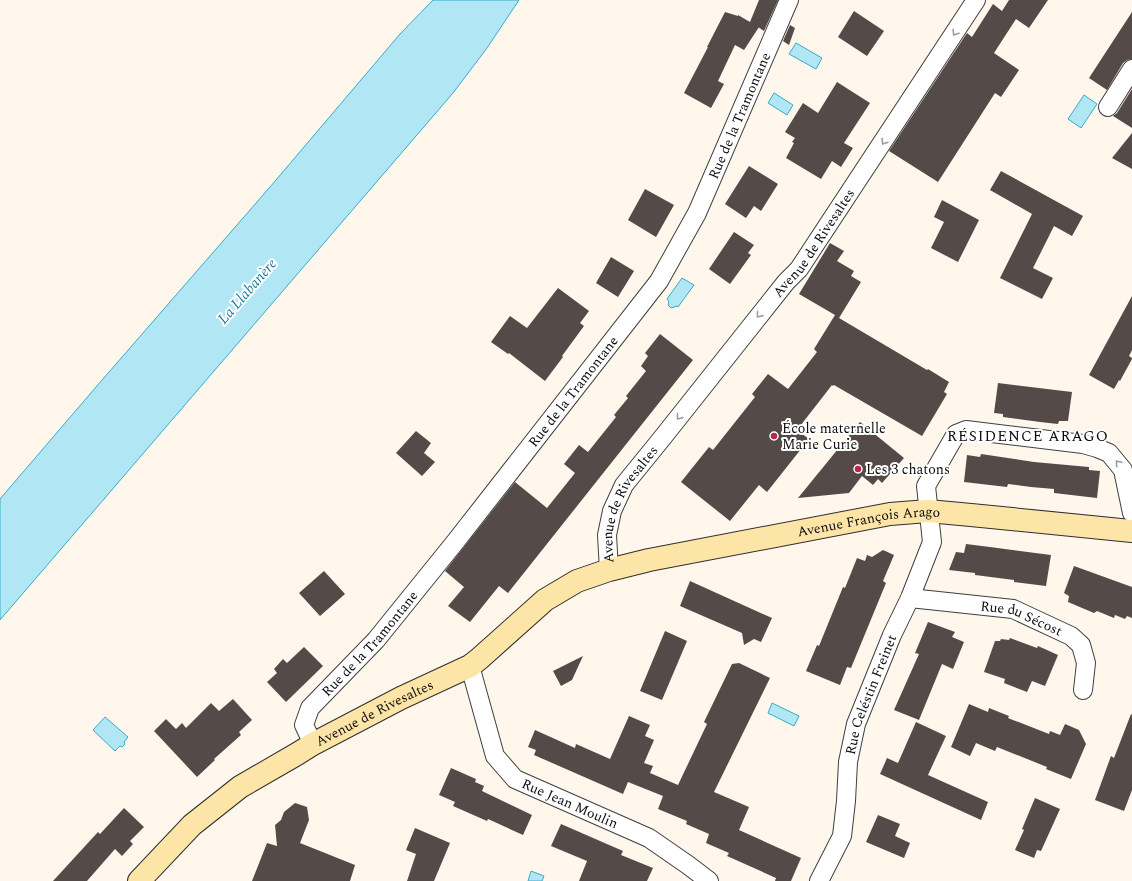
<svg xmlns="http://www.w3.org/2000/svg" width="1132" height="881" font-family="Spectral,serif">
<rect width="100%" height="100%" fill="#fff7eb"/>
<path fill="#b1e7f5" stroke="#39aaca" d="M 433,0 L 519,0 L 487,48 L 453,93 L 0,620 L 0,499 L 96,387 L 270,187 L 400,34 Z
M 796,43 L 822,58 L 816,69 L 789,54 Z
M 774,93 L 793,105 L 787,115 L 768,103 Z
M 1084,95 L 1097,104 L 1081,128 L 1068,119 Z
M 682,278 L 694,285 L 678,307 L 677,306 L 671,308 L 668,305 L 669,302 L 667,299 Z
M 772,703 L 799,716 L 794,726 L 768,713 Z
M 105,717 L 128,737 L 124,742 L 125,744 L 122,747 L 120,746 L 115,751 L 93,730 Z
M 531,871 L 544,876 L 542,881 L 528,881 Z"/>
<path fill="#544b49" d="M 759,0 L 778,0 L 764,31 L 758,27 L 759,27 L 744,50 L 735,45 L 718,81 L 724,84 L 711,108 L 684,93 L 708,47 L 707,47 L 725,12 L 738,16 L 738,15 L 750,22 Z
M 1009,0 L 1048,0 L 1029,28 L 1016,19 L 994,53 L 1019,70 L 1001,97 L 995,93 L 938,182 L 889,151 L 967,33 L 972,37 L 993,4 L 1002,11 Z
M 854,11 L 884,31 L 867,56 L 838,37 Z
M 1132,12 L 1132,59 L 1127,60 L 1123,63 L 1107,90 L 1089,78 Z
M 790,25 L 795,28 L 789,45 L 783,41 Z
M 837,82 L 870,103 L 844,143 L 853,148 L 841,167 L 832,161 L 821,179 L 786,158 L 794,143 L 792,142 L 795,138 L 785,132 L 803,103 L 818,113 Z
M 1132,89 L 1132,128 L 1113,116 L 1117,113 Z
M 1132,133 L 1132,169 L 1112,158 Z
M 749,166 L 778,184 L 761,211 L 754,206 L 746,218 L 725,204 Z
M 1001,171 L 1083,216 L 1072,236 L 1054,226 L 1033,268 L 1053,278 L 1042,299 L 1000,278 L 1032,214 L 990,190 Z
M 645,189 L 674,205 L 656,237 L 628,220 Z
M 942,200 L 979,220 L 958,262 L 931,248 L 944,222 L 934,217 Z
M 734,232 L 754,245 L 748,253 L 751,255 L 730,284 L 709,269 Z
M 830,243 L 844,251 L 837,261 L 854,271 L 851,276 L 861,282 L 839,318 L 927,370 L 928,369 L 949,382 L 944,392 L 947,394 L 922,436 L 834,385 L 833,386 L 832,385 L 797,430 L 809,439 L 767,492 L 759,485 L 730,521 L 681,482 L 709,447 L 713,450 L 755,397 L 752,394 L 768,374 L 788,389 L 817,352 L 814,349 L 835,315 L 799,294 Z
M 611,257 L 634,271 L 618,297 L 596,283 Z
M 558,288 L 589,311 L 580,323 L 584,326 L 562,356 L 563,357 L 545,381 L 509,353 L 508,354 L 491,342 L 510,316 L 527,328 Z
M 1132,296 L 1132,350 L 1129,356 L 1132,358 L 1132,359 L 1120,381 L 1119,380 L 1114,389 L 1089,375 Z
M 660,334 L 693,360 L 508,593 L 499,586 L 470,622 L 448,606 L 464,587 L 445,571 L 515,482 L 547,508 L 575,473 L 564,464 L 579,445 L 588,452 L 616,417 L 614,415 L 628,398 L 626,396 L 646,371 L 641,366 L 648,356 L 645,353 Z
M 998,383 L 1072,392 L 1068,421 L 1059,421 L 1058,424 L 1040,422 L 1003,417 L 1003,414 L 994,413 Z
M 860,422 L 904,458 L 882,483 L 878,479 L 873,485 L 862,476 L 849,493 L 798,498 Z
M 416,431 L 431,443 L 424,453 L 435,462 L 422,476 L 396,453 Z
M 981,454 L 1034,462 L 1089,467 L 1089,470 L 1100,471 L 1097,498 L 1054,493 L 1054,489 L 1031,487 L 1008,484 L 1007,487 L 964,482 L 967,455 L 980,457 Z
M 966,544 L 990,547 L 1051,555 L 1046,586 L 1014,582 L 1014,580 L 975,575 L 975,573 L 949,570 L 956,552 L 964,553 Z
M 883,550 L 894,555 L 883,581 L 886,583 L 851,668 L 847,667 L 840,685 L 806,671 L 817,645 L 819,646 L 843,587 L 845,588 L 857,558 L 865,561 L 867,555 L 872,557 Z
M 1074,566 L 1132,587 L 1132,618 L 1127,616 L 1125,619 L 1115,615 L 1114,618 L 1097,611 L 1094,613 L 1068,602 L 1069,596 L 1064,593 Z
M 324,571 L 345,594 L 320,616 L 299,593 Z
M 690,581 L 772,618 L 761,642 L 754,639 L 744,645 L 742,633 L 680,606 Z
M 928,622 L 955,632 L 952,637 L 964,642 L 953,669 L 942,664 L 919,720 L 894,710 L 919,654 L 915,653 Z
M 665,631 L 687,641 L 662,700 L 640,691 Z
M 1010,638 L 1037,648 L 1038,646 L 1058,655 L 1045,686 L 1032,681 L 1027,692 L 1004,683 L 1005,679 L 984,672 L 995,641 L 1000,641 L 1001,639 L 1009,640 Z
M 304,647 L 323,666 L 286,702 L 267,682 L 277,673 L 274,669 L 283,659 L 287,663 Z
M 583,656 L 572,680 L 561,686 L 553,671 Z
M 739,663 L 770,678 L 714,792 L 749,807 L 739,830 L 801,858 L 791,881 L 775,881 L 776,878 L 727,856 L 729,853 L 706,843 L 709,834 L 686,824 L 687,821 L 658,809 L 663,796 L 628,782 L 623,794 L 534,755 L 536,750 L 528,747 L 535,730 L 575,748 L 576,744 L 610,759 L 629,716 L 650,725 L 645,736 L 654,740 L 644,763 L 653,766 L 650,773 L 678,785 L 707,724 L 704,722 L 732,664 Z
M 233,699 L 252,720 L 239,732 L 241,735 L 214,759 L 215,760 L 197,777 L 154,731 L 166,719 L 176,729 L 182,723 L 186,728 L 211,703 L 219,711 Z
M 969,704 L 988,712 L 989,708 L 1009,716 L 1008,718 L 1049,734 L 1050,731 L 1060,735 L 1065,724 L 1079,730 L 1086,744 L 1071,779 L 1046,769 L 1047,767 L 997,747 L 995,751 L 976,743 L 970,756 L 951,747 Z
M 1131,714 L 1132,715 L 1132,790 L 1124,811 L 1095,800 L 1111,756 L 1114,758 Z
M 916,722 L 946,736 L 928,775 L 988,802 L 981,820 L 880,774 L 887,758 L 898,763 Z
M 451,768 L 476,779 L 475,782 L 484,786 L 482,791 L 532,815 L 523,835 L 488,819 L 487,821 L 453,806 L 455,802 L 439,795 Z
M 1035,798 L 1060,809 L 1041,851 L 1037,850 L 1034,858 L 1015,850 L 1024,830 L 1022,829 Z
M 295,803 L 307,807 L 309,820 L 300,843 L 355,865 L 350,881 L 252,881 L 267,843 L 277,846 L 275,825 L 281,820 L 284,812 Z
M 124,808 L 144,827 L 130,841 L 133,844 L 122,856 L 115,849 L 87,881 L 53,881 L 98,832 L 100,834 Z
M 878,815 L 900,824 L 895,836 L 910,843 L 904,858 L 866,842 Z
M 561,824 L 623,851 L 621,855 L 653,868 L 647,881 L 579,881 L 587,861 L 551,846 Z
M 415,828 L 450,843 L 434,881 L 407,881 L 416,854 L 406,850 Z"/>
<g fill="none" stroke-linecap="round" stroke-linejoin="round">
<g stroke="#3f3f3f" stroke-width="20">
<g id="street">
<path d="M 1108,107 L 1132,69"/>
<path id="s1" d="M 609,570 L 607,535 L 612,511 L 624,485 L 663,437 L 786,282 L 799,269 L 976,0"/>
<path id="s2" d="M 910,598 L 1013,609 L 1071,636 L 1081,645 L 1086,663 L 1083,690"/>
<path id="s3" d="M 470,666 L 495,756 L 515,779 L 649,838 L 688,865 L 709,881"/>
<path id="s4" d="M 313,744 L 304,725 L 310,708 L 376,640 L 456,541 L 659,281 L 697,213 L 789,0"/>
<path id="s5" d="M 819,881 L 842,836 L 846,801 L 848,762 L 856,724 L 892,635 L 910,598 L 932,542 L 926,486 L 956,434 L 966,430 L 1083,444 L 1097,448 L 1109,453 L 1123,470 L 1132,513"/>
</g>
</g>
<g stroke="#2e2e2e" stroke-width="24">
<g id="secondary">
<path id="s6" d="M 139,881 L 192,825 L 240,787 L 297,754 L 313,744 L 401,698 L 470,666 L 479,659 L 545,600 L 577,581 L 609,570 L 649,560 L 890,514 L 928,511 L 971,515 L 1132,531"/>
</g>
</g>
<use href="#street" stroke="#fff" stroke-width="18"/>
<use href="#secondary" stroke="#fde5a7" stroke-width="22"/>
</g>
<defs><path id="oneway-chevron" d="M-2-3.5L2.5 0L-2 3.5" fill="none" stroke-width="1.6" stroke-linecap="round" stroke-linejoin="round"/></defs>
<g stroke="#9e9e9e">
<use href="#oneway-chevron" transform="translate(955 33) rotate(123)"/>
<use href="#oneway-chevron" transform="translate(884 142) rotate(123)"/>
<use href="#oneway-chevron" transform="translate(759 315) rotate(129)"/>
<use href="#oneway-chevron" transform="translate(679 417) rotate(128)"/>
<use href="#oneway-chevron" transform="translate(1118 463) rotate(-131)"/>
</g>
<g fill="#b92747" stroke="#fff" stroke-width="1.5">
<circle cx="774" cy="436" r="4"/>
<circle cx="858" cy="469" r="4"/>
</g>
<g text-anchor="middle" stroke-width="4" stroke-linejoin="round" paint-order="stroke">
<g font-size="14" fill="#0c0c0c" stroke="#fff">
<text dy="5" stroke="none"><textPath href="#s4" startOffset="775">Rue de la Tramontane</textPath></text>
<text dy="5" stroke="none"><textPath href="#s1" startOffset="396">Avenue de Rivesaltes</textPath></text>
<text dy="5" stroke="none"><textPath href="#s4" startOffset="451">Rue de la Tramontane</textPath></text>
<text dy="5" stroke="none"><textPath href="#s1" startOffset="72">Avenue de Rivesaltes</textPath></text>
<text dy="5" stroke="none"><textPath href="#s6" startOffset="834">Avenue François Arago</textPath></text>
<text dy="5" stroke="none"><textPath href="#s2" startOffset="114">Rue du Sécost</textPath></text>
<text dy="5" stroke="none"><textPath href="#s4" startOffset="127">Rue de la Tramontane</textPath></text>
<text dy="5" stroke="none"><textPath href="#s5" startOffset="196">Rue Celéstin Freinet</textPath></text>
<text dy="5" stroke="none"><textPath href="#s6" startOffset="292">Avenue de Rivesaltes</textPath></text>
<text dy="5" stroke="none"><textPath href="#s3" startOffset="184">Rue Jean Moulin</textPath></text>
</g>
<g font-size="14" fill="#0c0c0c" stroke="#fff" text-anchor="start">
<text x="782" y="433">École maternelle<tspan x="782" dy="16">Marie Curie</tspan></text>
<text x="866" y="474">Les 3 chatons</text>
</g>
<g font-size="15" font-style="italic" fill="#18799b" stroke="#fff">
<text transform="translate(247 291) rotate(-49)" y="5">La Llabanère</text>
</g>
<g font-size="15" letter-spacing="1" fill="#0c0c0c" stroke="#fff">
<text x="1028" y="441">RÉSIDENCE ARAGO</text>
</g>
</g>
</svg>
